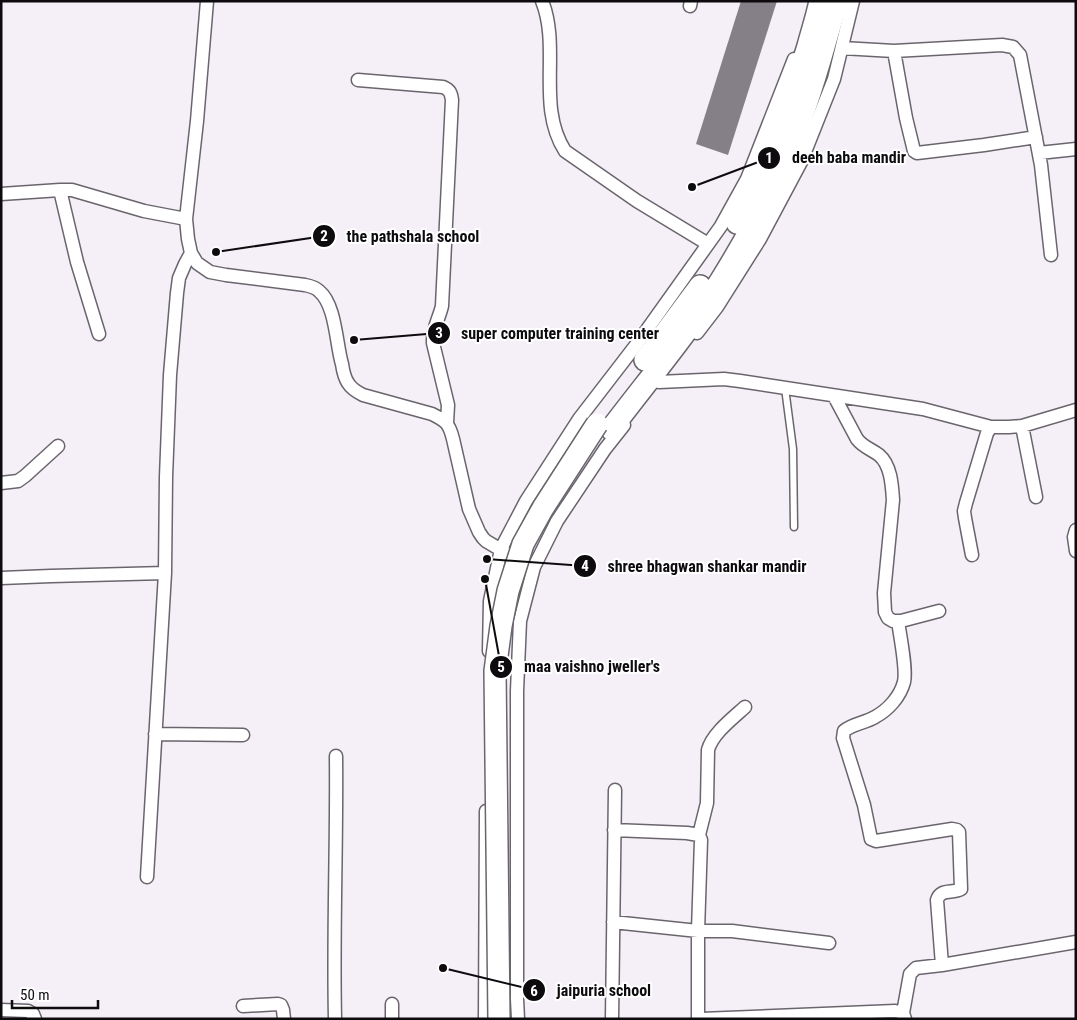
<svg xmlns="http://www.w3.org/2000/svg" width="1077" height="1020" font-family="'Roboto Condensed',sans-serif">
<rect width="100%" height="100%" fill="#f5eff8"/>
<path fill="#857f87" d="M 741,1 L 777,1 L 728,155 L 696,144 Z"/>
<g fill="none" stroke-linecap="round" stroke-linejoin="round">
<g stroke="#6a656c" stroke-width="9">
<path id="service" d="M 785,388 L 793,449 L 794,527"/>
</g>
<g stroke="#6a656c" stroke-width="15">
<path id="minor" d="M 207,1 L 197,121 L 186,219 L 188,239 L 191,253 L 197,263 L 210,272 L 226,275 L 305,285 C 310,286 315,287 319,291 C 336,305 336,344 342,364 C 343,371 344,377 348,383 C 351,388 357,392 363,395 L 432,414 C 446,421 449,423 453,439 L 469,509 L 479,532 L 483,538 L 486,541 L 508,554
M 542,1 C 561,48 536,106 565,151 L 637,201 L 708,244
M 690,6 L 691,1
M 842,48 L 894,51 L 1002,45 L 1013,47 L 1020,55 L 1041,165 L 1051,255
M 894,51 L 906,118 L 914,151 L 917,153 L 984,145 L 1036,137
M 358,80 L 443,87 C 450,90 451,93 452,100 L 442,306 C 439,319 432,329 433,343 L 448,405 L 447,423
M 1039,153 L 1076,149
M 60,190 L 77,262 L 99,334
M 1,194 L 60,190 L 72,190 L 144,211 L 186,219
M 697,333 L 717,307 L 760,239 L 801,162 L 834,79 L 853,1
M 659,382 L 724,379 L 740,381 L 923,409 L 991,427 L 1009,427 L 1022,426 L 1076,410
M 834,396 L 857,439 C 863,447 871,449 879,455 C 891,465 892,485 893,500 L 884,593 L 885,612 L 888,618 L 893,621 L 901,621 L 939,611
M 1022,426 L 1036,497
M 1,483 L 18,481 L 25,476 L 58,446
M 1076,530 L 1074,537 L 1076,551
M 972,555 L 965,518 L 964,511 L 966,503 L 987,433 L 991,427
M 1,578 L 51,576 L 165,573
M 898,621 C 900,636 907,669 904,682 C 900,697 888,710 875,717 C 865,723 852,724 844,731 L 843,738 L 864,805 L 871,839 L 876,841 L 952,829 L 957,830 L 959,832 L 961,889 C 952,894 941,888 937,900 L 942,965
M 489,651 L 490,601 L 500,554 L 504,543 L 526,501 L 579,419 L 636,345 L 721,226 L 747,179 L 794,59
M 155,734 L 243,735
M 614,830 L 687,833 L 699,835 L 701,840 L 698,931 L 698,1019
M 699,835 L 707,803 L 708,750 C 712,734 733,718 745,707
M 147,877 L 165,573 L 166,477 L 170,375 L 177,293 L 179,278 L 185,264 L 191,253
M 613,922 L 698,931 L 732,931 L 829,943
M 243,1006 L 278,1004 L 281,1005 L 283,1010 L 284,1019
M 1,1010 L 28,1011 L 33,1014 L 35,1019
M 903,1013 L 910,974 L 916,968 L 942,965 L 1076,942
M 335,1019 C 333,931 337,843 336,756
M 392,1019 L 392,1004
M 485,1019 L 486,811
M 518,1019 L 517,999 L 517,691 L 520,621 L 534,567 L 557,521 L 605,449 L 624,425
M 612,1019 L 615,790
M 701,1019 L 895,1011 L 903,1013 L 905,1019"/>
</g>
<g stroke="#6a656c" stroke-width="24">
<path id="trunk" d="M 737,223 C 766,166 790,107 808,46 C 812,31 817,16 820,1
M 645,360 L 700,286
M 611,429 C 648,380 689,332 721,280 C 749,235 774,187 794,138 C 811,94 824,47 837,1"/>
</g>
<use href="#service" stroke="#fff" stroke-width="6"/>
<use href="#minor" stroke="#fff" stroke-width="12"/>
<use href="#trunk" stroke="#fff" stroke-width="21"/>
<g stroke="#6a656c" stroke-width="24" stroke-linecap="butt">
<path id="trunk-bridge" d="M 499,1019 L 495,671 L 501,626 L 508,591 L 523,544 L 543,508 L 597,424"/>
</g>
<use href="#trunk-bridge" stroke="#fff" stroke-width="21"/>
</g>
<path fill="none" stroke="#0d0b0e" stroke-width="2" d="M692 187L769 158M216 252L324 236M354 340L439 333M487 559L585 566M485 579L501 667M443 968L534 990"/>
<g fill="#0d0b0e" stroke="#fff" stroke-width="2">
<circle cx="692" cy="187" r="5"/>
<circle cx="216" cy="252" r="5"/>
<circle cx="354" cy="340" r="5"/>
<circle cx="487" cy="559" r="5"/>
<circle cx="485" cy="579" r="5"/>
<circle cx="443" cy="968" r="5"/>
<circle cx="769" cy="158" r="12"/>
<circle cx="324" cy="236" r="12"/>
<circle cx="439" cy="333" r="12"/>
<circle cx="585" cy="566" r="12"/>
<circle cx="501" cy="667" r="12"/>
<circle cx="534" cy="990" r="12"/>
</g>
<g font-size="15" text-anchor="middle" font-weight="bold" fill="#fff">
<text x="769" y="163">1</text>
<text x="324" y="241">2</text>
<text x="439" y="338">3</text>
<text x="585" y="571">4</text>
<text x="501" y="672">5</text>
<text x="534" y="996">6</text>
</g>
<g font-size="16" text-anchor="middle" font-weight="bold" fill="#0d0b0e" stroke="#fff" stroke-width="4" stroke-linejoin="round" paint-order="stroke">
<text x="849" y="163">deeh baba mandir</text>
<text x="413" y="242">the pathshala school</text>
<text x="560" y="339">super computer training center</text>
<text x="707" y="572">shree bhagwan shankar mandir</text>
<text x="592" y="672">maa vaishno jweller's</text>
<text x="604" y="996">jaipuria school</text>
</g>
<rect width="1077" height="1020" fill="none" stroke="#0d0b0e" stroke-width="5"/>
<path d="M12 1000v8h86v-8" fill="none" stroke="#0d0b0e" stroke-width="2.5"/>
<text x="20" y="1000" font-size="15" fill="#0d0b0e" stroke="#ffffff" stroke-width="4" paint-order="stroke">50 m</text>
</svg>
